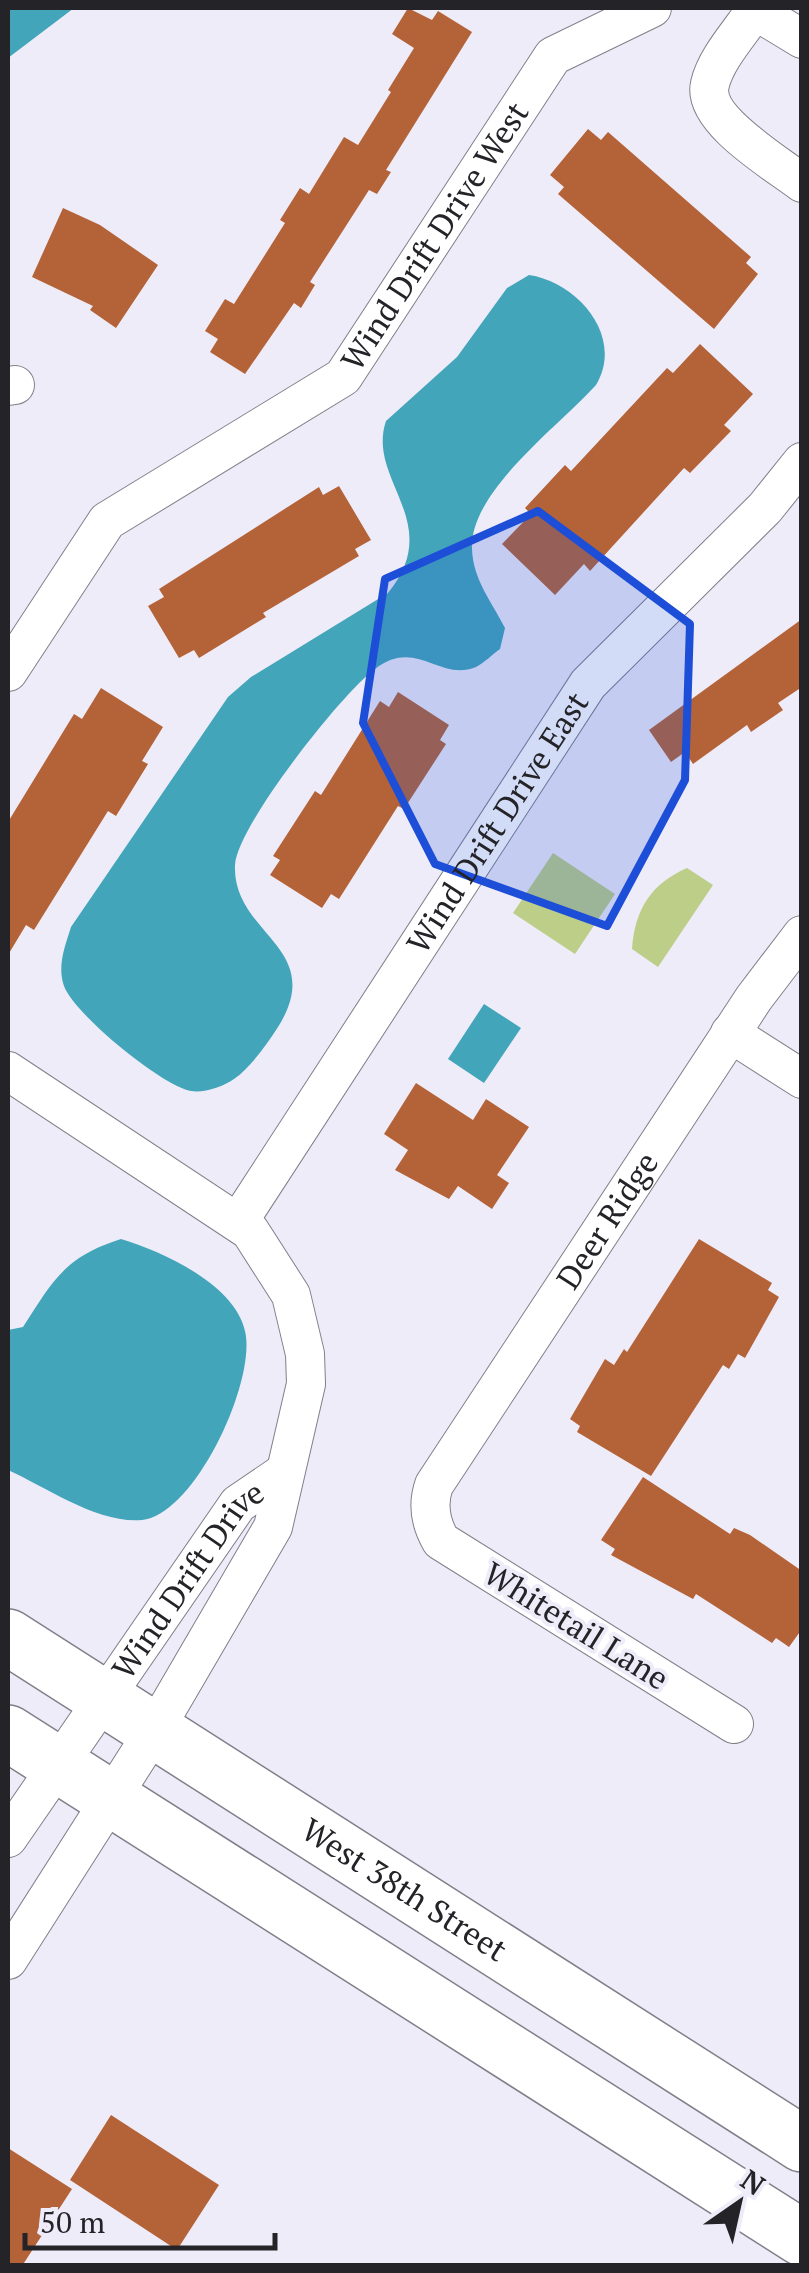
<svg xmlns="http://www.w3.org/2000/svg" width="809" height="2273" font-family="'PT Serif',serif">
<rect width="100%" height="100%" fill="#efecf9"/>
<path fill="#bcce88" d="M 553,853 L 615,894 L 575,954 L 513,913 Z
M 687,868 L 713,885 L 658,967 L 632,949 C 635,909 651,884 687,868 Z"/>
<path fill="#43a5ba" d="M 8,8 L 74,8 L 8,58 Z
M 529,275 C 577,282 625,336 596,385 C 558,427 469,492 472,549 C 473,580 492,602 505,628 L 500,649 C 493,654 484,663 476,667 C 439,682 416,637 375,669 C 342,693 237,826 235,865 C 232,935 328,947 278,1027 C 267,1044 251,1067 234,1079 C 223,1087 204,1093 191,1091 C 162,1086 74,1014 64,986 C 57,966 65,946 71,927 L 228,697 L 251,677 L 388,593 C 446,522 366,480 386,421 L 457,357 L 507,288 Z
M 484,1004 L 521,1028 L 484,1083 L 448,1059 Z
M 121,1239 C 161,1251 235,1284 245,1331 C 257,1380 195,1515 142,1520 C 98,1524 46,1487 8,1470 L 8,1330 L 23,1327 C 54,1279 65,1257 121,1239 Z"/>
<path fill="#b46338" d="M 408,8 L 432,20 L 438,11 L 472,32 L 386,170 L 391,172 L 377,194 L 369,190 L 310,282 L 315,285 L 301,308 L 294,303 L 245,374 L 210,352 L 218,339 L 205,331 L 225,299 L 234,304 L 285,223 L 280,220 L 300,188 L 309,194 L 344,137 L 358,145 L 391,92 L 388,90 L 414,48 L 392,34 Z
M 588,129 L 601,140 L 608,132 L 751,257 L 746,263 L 758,274 L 714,329 L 558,194 L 564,187 L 550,175 Z
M 63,208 L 100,225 L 158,265 L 116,328 L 90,310 L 93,306 L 32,277 Z
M 700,344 L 753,394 L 724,425 L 731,431 L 690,473 L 684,468 L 590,571 L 584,564 L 555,595 L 502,544 L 531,514 L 525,508 L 565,465 L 571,471 L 667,368 L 673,373 Z
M 339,486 L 371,540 L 355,549 L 359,556 L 263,613 L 266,617 L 199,658 L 194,650 L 179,658 L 148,606 L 164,597 L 159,589 L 319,487 L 323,495 Z
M 802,619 L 802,687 L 778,703 L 783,710 L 751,732 L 747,725 L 693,764 L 685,752 L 671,762 L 649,730 Z
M 101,688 L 163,727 L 142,761 L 148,764 L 116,816 L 108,811 L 34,930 L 26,925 L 8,955 L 8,822 L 74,714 L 82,719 Z
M 398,692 L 449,725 L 440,740 L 446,744 L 404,809 L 398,806 L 339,899 L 331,894 L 322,908 L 270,875 L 280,860 L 273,856 L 315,791 L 321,795 L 380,701 L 389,707 Z
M 416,1083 L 473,1120 L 486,1099 L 529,1127 L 497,1175 L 509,1183 L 492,1209 L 458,1186 L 449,1199 L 395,1170 L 408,1150 L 384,1134 Z
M 699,1239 L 772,1283 L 768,1290 L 779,1297 L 745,1358 L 738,1354 L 729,1369 L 723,1365 L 651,1476 L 577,1432 L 580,1426 L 570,1419 L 605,1359 L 614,1365 L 624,1349 L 627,1352 Z
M 643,1477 L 730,1534 L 734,1528 L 750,1535 L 802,1571 L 802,1629 L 789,1647 L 776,1638 L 772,1643 L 696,1594 L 693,1599 L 611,1555 L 615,1549 L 601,1540 Z
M 111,2115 L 219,2185 L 177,2250 L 70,2180 Z
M 8,2148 L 72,2189 L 22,2266 L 8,2266 Z"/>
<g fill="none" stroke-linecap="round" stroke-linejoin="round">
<g stroke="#817f89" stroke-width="40">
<g id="minor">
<path d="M 751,8 L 802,39"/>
<path d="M 755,10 C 741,32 716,58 710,84 C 701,119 776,163 802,183"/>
<path d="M 8,386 L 15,385"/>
<path id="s1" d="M 8,672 L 107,521 L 343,377 L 553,56 L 652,8"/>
<path d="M 730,1033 L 802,1079"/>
<path d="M 8,1071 L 250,1231 L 291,1295 L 305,1354 L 306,1384 L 273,1527 L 154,1731 L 8,1960"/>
<path id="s2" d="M 239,1221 L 588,684 L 765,508 L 802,462"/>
<path id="s3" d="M 734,1724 L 441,1541 C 431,1524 427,1505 434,1485 L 754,998 L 802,935"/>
<path id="s4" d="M 8,1838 L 238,1504 L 282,1474"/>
</g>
</g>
<g stroke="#817f89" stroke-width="58">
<g id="secondary">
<path id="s5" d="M 8,1637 L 802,2144"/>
<path d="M 8,1733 L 802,2238"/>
</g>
</g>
<use href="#minor" stroke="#fff" stroke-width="38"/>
<use href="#secondary" stroke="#fff" stroke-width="55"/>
</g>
<path fill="#1d4ed8" fill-opacity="0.2" stroke="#1d4ed8" stroke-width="8" stroke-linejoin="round" d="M 538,511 L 690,624 L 685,780 L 607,926 L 435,864 L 363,723 L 385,579 Z"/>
<g text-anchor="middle" stroke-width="8" stroke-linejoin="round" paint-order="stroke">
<g font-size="32" fill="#242327" stroke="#efecf9">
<text dy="11" stroke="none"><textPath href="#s1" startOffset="625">Wind Drift Drive West</textPath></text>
<text dy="11" stroke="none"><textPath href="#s2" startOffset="475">Wind Drift Drive East</textPath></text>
<text dy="11" stroke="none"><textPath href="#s3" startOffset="720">Deer Ridge</textPath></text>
<text dy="11" stroke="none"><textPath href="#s4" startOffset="315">Wind Drift Drive</textPath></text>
<text transform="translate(576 1626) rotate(32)" y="11">Whitetail Lane</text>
<text dy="11" stroke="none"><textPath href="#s5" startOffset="470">West 38th Street</textPath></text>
</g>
</g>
<rect width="809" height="2273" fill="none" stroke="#242327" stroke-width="20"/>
<g transform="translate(739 2203) rotate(34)" stroke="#efecf9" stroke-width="8" paint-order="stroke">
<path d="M0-8L18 38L0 25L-18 38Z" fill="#242327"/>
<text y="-15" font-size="28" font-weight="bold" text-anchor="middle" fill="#242327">N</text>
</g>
<path d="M25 2233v15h250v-15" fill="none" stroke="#242327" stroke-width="5"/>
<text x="40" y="2233" font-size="30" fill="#242327" stroke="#efecf9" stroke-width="8" paint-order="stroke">50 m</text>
</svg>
